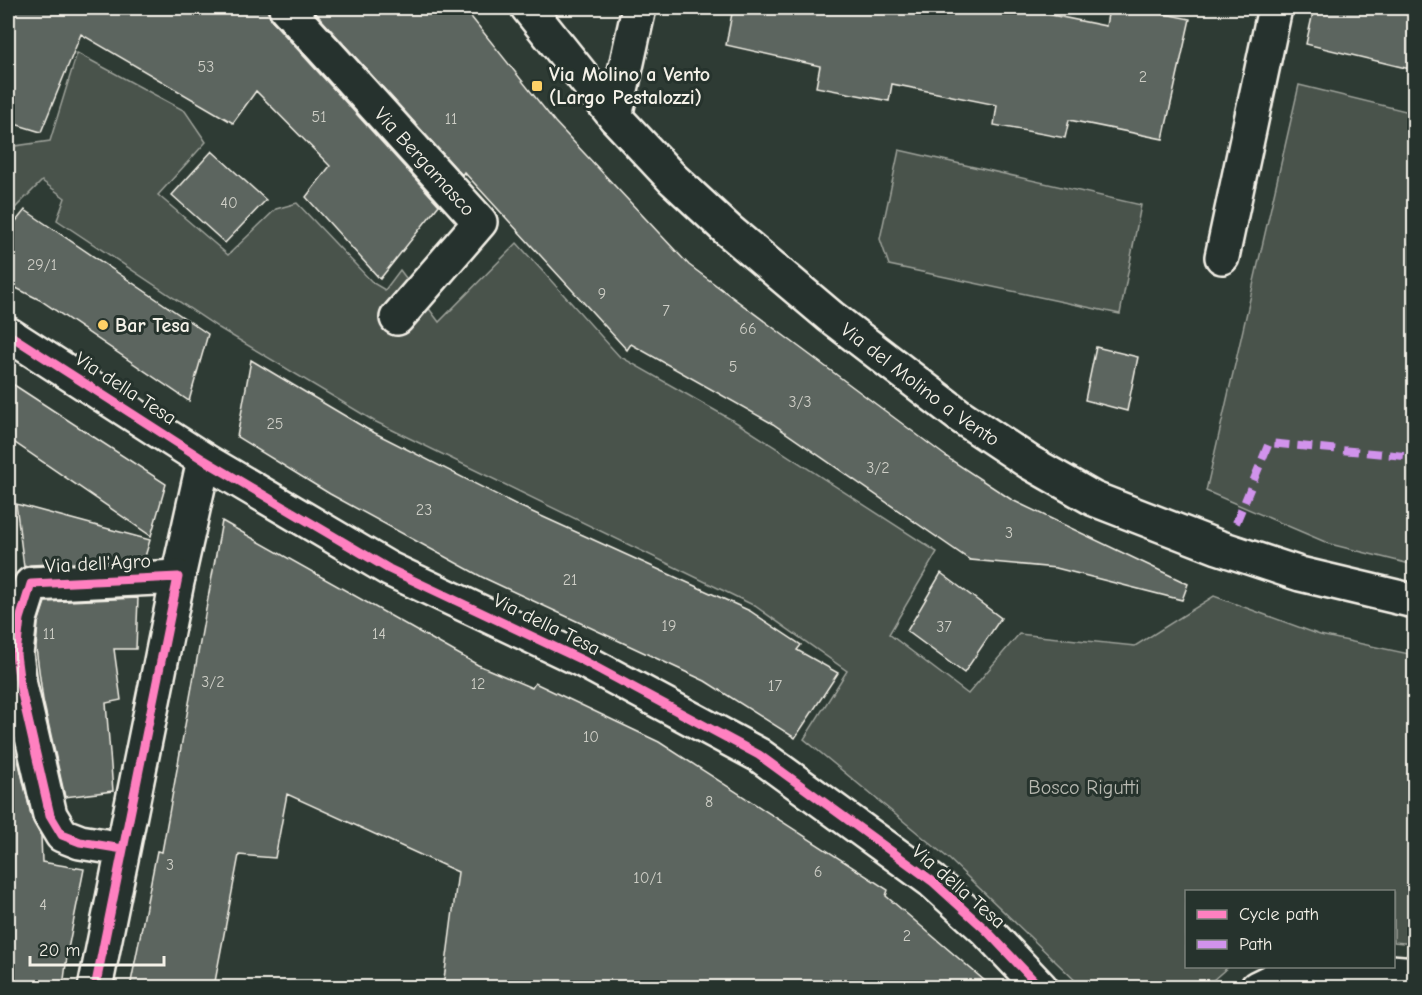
<svg xmlns="http://www.w3.org/2000/svg" width="1422" height="995" font-family="'Comic Neue',sans-serif">
<rect width="100%" height="100%" fill="#2e3b34"/>
<filter id="ink" filterUnits="userSpaceOnUse"><feTurbulence type="fractalNoise" baseFrequency=".0167" numOctaves="2"/><feDisplacementMap in="SourceGraphic" scale="12" xChannelSelector="R" yChannelSelector="G"/><feConvolveMatrix kernelMatrix="1 2 1 2 8 2 1 2 1" color-interpolation-filters="sRGB"/></filter>
<g filter="url(#ink)">
<path fill="#48524c" stroke="#9ea29a" stroke-width="1.5" d="M 77,53 L 185,111 L 206,142 L 158,195 L 228,255 L 276,209 L 297,203 L 373,283 L 385,290 L 400,270 L 439,322 L 517,243 L 619,356 L 739,424 L 937,552 L 889,634 L 968,694 L 1019,634 L 1135,646 L 1214,596 L 1320,635 L 1414,655 L 1414,944 L 1394,942 L 1394,892 L 1186,892 L 1186,966 L 1228,967 L 1205,987 L 1082,987 L 948,858 L 804,739 L 847,671 L 755,606 L 374,421 L 219,328 L 57,220 L 65,198 L 42,181 L 15,208 L 8,205 L 8,147 L 50,141 Z
M 1299,85 L 1414,113 L 1414,565 L 1330,544 L 1206,491 Z
M 899,150 L 1141,205 L 1120,314 L 889,265 L 880,239 Z"/>
<path fill="#5c655e" stroke="#f4f1e8" stroke-width="1.5" d="M 8,8 L 268,8 L 268,13 L 272,21 L 439,205 L 380,279 L 306,197 L 330,166 L 256,91 L 233,123 L 81,34 L 41,132 L 8,122 Z
M 311,8 L 464,8 L 555,122 L 689,265 L 951,460 L 1012,500 L 1188,584 L 1182,600 L 1056,568 L 970,560 L 773,424 L 631,344 L 627,350 L 464,172 L 462,175 Z
M 733,8 L 1017,8 L 1106,26 L 1109,8 L 1135,8 L 1190,19 L 1163,139 L 1069,120 L 1065,138 L 994,125 L 997,105 L 892,84 L 889,101 L 816,87 L 820,66 L 726,45 Z
M 1314,8 L 1414,8 L 1414,70 L 1306,44 Z
M 212,151 L 266,200 L 225,243 L 172,195 Z
M 25,210 L 208,334 L 189,401 L 40,300 L 8,284 L 8,231 Z
M 1096,347 L 1138,357 L 1127,411 L 1085,400 Z
M 251,360 L 367,429 L 519,506 L 750,611 L 801,645 L 797,650 L 838,673 L 795,738 L 705,681 L 482,577 L 330,494 L 237,437 Z
M 8,381 L 166,484 L 151,536 L 8,438 Z
M 16,504 L 150,540 L 144,560 L 30,565 L 24,567 Z
M 222,521 L 478,665 L 532,688 L 535,683 L 659,742 L 888,890 L 886,896 L 992,987 L 443,987 L 458,872 L 287,794 L 275,858 L 239,855 L 214,987 L 130,987 L 157,851 L 162,852 Z
M 941,573 L 1001,618 L 964,673 L 907,631 Z
M 138,598 L 136,649 L 114,649 L 121,700 L 106,703 L 113,791 L 65,797 L 43,700 L 36,648 L 38,623 L 45,602 Z
M 8,755 L 17,755 L 32,819 L 41,836 L 42,862 L 84,869 L 68,949 L 63,987 L 8,987 Z"/>
<g fill="none" stroke-linecap="round" stroke-linejoin="round">
<g stroke="#f4f1e8" stroke-width="38">
<g id="minor">
<path id="s1" d="M 286,8 L 480,222 L 397,318"/>
<path d="M 615,117 L 639,8"/>
<path d="M 1222,257 L 1275,8"/>
<path d="M 8,334 L 204,460 L 389,569 L 582,660 L 759,755 L 932,881 L 985,929 L 1041,988"/>
<path d="M 178,577 L 204,460"/>
<path d="M 1322,966 L 1414,974"/>
<path d="M 95,988 L 178,577 L 31,584 L 20,619 L 16,654 L 20,685 L 50,815 L 62,835 L 80,842 L 123,849"/>
<path d="M 1257,988 L 1302,966"/>
</g>
</g>
<g stroke="#f4f1e8" stroke-width="38">
<g id="secondary">
<path id="s2" d="M 528,8 L 615,117 L 673,179 L 728,230 L 831,317 L 960,416 L 1029,462 L 1094,499 L 1218,547 L 1300,574 L 1414,601"/>
</g>
</g>
<use href="#minor" stroke="#26332d" stroke-width="33"/>
<use href="#secondary" stroke="#26332d" stroke-width="33"/>
<path stroke="#d193ec" stroke-width="8" stroke-dasharray="15 8" stroke-linecap="butt" d="M 1236,523 L 1269,443 L 1414,457"/>
<g stroke="#26332d" stroke-width="13">
<path id="cycleway" d="M 8,334 L 204,460 L 389,569 L 582,660 L 759,755 L 932,881 L 985,929 L 1041,988
M 95,988 L 178,577 L 31,584 L 20,619 L 16,654 L 20,685 L 50,815 L 62,835 L 80,842 L 123,849"/>
</g>
<use href="#cycleway" stroke="#ff80c0" stroke-width="9"/>
</g>
</g>
<g fill="#ffd166" stroke="#26332d" stroke-width="2">
<rect x="531" y="80" width="12" height="12" rx="3"/>
<circle cx="103" cy="325" r="6"/>
</g>
<g text-anchor="middle" stroke-width="6" stroke-linejoin="round" paint-order="stroke">
<g font-size="16" fill="#cecec6">
<text x="206" y="72">53</text>
<text x="1143" y="82">2</text>
<text x="319" y="122">51</text>
<text x="451" y="124">11</text>
<text x="229" y="208">40</text>
<text x="42" y="270">29/1</text>
<text x="602" y="299">9</text>
<text x="666" y="316">7</text>
<text x="748" y="334">66</text>
<text x="733" y="372">5</text>
<text x="800" y="407">3/3</text>
<text x="275" y="429">25</text>
<text x="878" y="473">3/2</text>
<text x="424" y="515">23</text>
<text x="1009" y="538">3</text>
<text x="570" y="585">21</text>
<text x="669" y="631">19</text>
<text x="944" y="632">37</text>
<text x="49" y="639">11</text>
<text x="379" y="639">14</text>
<text x="213" y="687">3/2</text>
<text x="478" y="689">12</text>
<text x="775" y="691">17</text>
<text x="591" y="742">10</text>
<text x="709" y="807">8</text>
<text x="170" y="870">3</text>
<text x="818" y="877">6</text>
<text x="648" y="883">10/1</text>
<text x="43" y="910">4</text>
<text x="907" y="941">2</text>
</g>
<g font-size="20" font-weight="bold" fill="#f4f1e8" stroke="#26332d" text-anchor="start">
<text x="549" y="81">Via Molino a Vento<tspan x="549" dy="23">(Largo Pestalozzi)</tspan></text>
<text x="115" y="332">Bar Tesa</text>
</g>
<g font-size="20" fill="#f4f1e8" stroke="#26332d">
<text dy="7" stroke="none"><textPath href="#s1" startOffset="207">Via Bergamasco</textPath></text>
<text dy="7" stroke="none"><textPath href="#s2" startOffset="546">Via del Molino a Vento</textPath></text>
<text transform="translate(126 388) rotate(33)" y="7">Via della Tesa</text>
<text transform="translate(98 563) rotate(-3)" y="7">Via dell'Agro</text>
<text transform="translate(547 624) rotate(26)" y="7">Via della Tesa</text>
<text transform="translate(959 886) rotate(41)" y="7">Via della Tesa</text>
</g>
<g font-size="20" fill="#b8b9b1" stroke="#26332d">
<text x="1084" y="794">Bosco Rigutti</text>
</g>
</g>
<rect width="1422" height="995" fill="none" stroke="#26332d" stroke-width="30"/>
<rect x="15" y="15" width="1392" height="965" fill="none" stroke="#f4f1e8" stroke-width="2" filter="url(#ink)"/>
<rect x="1185" y="890" width="210" height="78" fill="#26332d" stroke="#787f78" stroke-width="1.5"/>
<rect x="1197" y="910" width="30" height="9" fill="#ff80c0" stroke="#787f78" stroke-width="1.5"/>
<text x="1239" y="920" font-size="18" fill="#f4f1e8">Cycle path</text>
<rect x="1197" y="940" width="30" height="9" fill="#d193ec" stroke="#787f78" stroke-width="1.5"/>
<text x="1239" y="950" font-size="18" fill="#f4f1e8">Path</text>
<path d="M30 956v9h134v-9" fill="none" stroke="#f4f1e8" stroke-width="3"/>
<text x="39" y="956" font-size="18" fill="#f4f1e8" stroke="#26332d" stroke-width="4.5" paint-order="stroke">20 m</text>
</svg>
